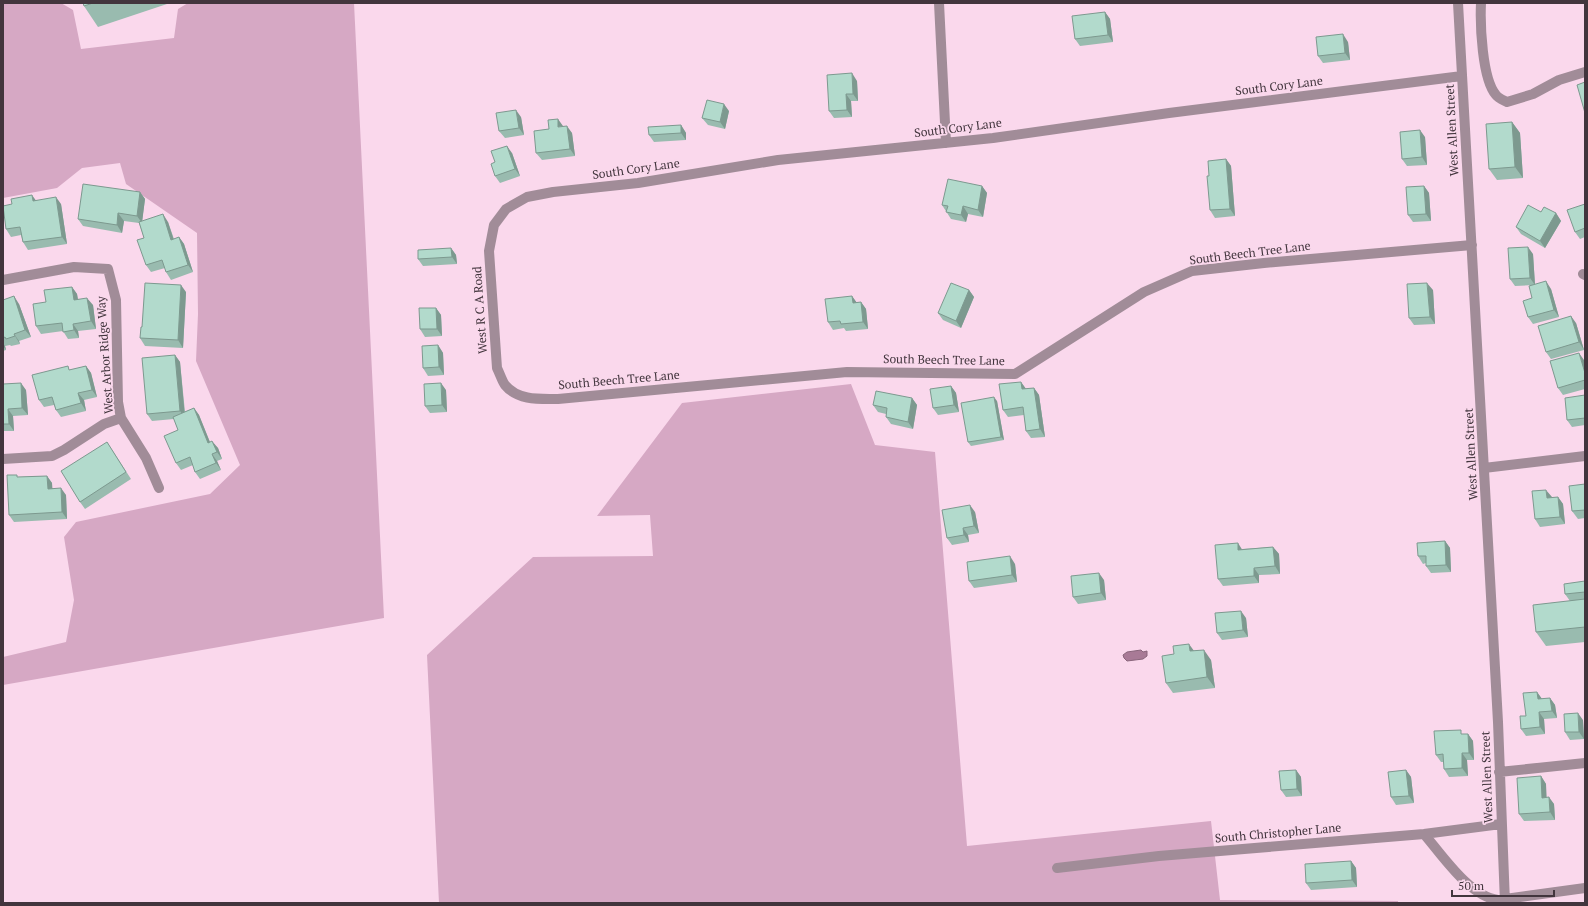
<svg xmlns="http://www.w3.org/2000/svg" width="1588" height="906" font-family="'PT Serif',serif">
<rect width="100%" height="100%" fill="#fad8ec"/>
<path fill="#d6a8c4" d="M 3,3 L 61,3 L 73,10 L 81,49 L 174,38 L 178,9 L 188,3 L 354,3 L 384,618 L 3,685 L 3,657 L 66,642 L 74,600 L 64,537 L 76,522 L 210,494 L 240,465 L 196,361 L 198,314 L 197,233 L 126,184 L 120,163 L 82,168 L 57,188 L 3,198 Z
M 851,384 L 875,445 L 935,452 L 967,846 L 1211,821 L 1220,900 L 1398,901 L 1398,903 L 439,903 L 427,655 L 533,557 L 653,556 L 650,515 L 597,516 L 682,403 Z"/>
<path fill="#a87a96" stroke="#89657b" d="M 1141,650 L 1143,652 L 1147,651 L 1147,656 L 1143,659 L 1127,661 L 1124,658 L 1123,655 L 1127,652 Z"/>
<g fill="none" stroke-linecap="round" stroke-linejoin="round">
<path stroke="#a18c98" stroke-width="10" d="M 939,3 L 946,143
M 1458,3 L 1498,722 L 1505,903
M 1481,3 C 1480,24 1482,79 1496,95 C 1498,98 1503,100 1507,102 L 1533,94 L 1559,80 L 1585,72
M 1462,76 L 1169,113 L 993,138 L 778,160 L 638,183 L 553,192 L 527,197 L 506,209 L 494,225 L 489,251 L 497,368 C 500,374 502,381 505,385 C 518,401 541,399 558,399 L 847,372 L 1015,374 L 1144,292 L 1192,271 L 1264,263 L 1472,245
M 1583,274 L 1585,275
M 3,280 L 74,267 L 108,269 L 116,300 L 118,402 L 121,418 L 146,458 L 159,488
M 3,459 L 52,456 L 64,450 L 104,424 L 121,418
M 1484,468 L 1585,456
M 1499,772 L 1585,763
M 1424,834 C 1442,855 1470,897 1498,900 L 1585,888
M 1057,868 L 1159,856 L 1424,834 L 1501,824"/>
</g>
<path fill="#99bbaf" d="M 83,3 L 170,3 L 98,27 L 84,6 Z
M 1105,12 L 1110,19 L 1113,42 L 1080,46 L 1075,39 Z
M 1348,42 L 1350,60 L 1323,63 L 1318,56 Z
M 857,81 L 858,101 L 851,101 L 852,117 L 834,118 L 829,111 Z
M 729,111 L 725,129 L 708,125 L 702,118 Z
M 521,117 L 524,135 L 505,138 L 499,131 Z
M 1512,122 L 1520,133 L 1523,178 L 1497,180 L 1489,169 Z
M 681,125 L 686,133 L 686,140 L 654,142 L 649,135 Z
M 563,126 L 572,133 L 575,156 L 542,160 L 536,153 L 549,129 Z
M 1425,137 L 1427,165 L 1407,166 L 1402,159 Z
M 512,153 L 520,176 L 500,183 L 495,176 L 495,162 Z
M 1226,159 L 1231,166 L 1235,216 L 1215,218 L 1210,210 L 1209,176 Z
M 982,186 L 987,193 L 983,217 L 968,214 L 966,222 L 951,219 L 942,205 Z
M 1424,186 L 1429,193 L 1431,221 L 1413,222 L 1408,215 Z
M 140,192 L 145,199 L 142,221 L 168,222 L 174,239 L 179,237 L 184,244 L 193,272 L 171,280 L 166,272 L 165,268 L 151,272 L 146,265 L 144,238 L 139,223 L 124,221 L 122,233 L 83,226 L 78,219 Z
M 36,200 L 61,204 L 67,244 L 28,250 L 23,242 L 21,235 L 11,237 L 6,229 Z
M 1585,204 L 1585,237 L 1580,239 L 1575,232 Z
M 1541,212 L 1556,213 L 1561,221 L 1545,248 L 1521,234 L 1516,227 Z
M 451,248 L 456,255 L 457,264 L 423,266 L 418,259 Z
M 1533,254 L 1535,285 L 1551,289 L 1559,317 L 1533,324 L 1528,317 L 1532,298 L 1534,285 L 1515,286 L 1510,279 Z
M 72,287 L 77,294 L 78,299 L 93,305 L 96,329 L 78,331 L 79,338 L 68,339 L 63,331 L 41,334 L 36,326 L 46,302 Z
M 969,290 L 974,297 L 961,328 L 943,320 L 938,313 Z
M 1433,290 L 1435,324 L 1414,325 L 1409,318 Z
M 186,292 L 183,348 L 145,346 L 140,338 Z
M 852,296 L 856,302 L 861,302 L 866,309 L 868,329 L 846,331 L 844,328 L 833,330 L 828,322 Z
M 3,300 L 19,304 L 31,337 L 19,341 L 20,344 L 11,346 L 10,345 L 5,346 L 6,350 L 3,351 Z
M 436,308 L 441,315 L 442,336 L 425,337 L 420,329 Z
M 1576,323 L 1584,350 L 1551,359 L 1546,352 Z
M 438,345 L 443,353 L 444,375 L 428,376 L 423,368 Z
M 175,355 L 180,362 L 185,412 L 194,408 L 199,415 L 210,442 L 218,448 L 222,459 L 217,461 L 221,470 L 200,479 L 195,472 L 193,465 L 181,470 L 176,463 L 178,430 L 174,419 L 152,421 L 147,414 Z
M 1584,360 L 1585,363 L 1585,389 L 1563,395 L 1558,388 Z
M 86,366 L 91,373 L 97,397 L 84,400 L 86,411 L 61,417 L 56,410 L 54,405 L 44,407 L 39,400 L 71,370 Z
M 1021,382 L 1026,389 L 1034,388 L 1039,395 L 1045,437 L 1031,438 L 1026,431 L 1024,415 L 1008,417 L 1003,410 Z
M 3,384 L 26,390 L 28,415 L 13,416 L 14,431 L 3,431 Z
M 951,386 L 956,393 L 959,412 L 938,415 L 933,408 Z
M 446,390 L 447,412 L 430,413 L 425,406 Z
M 1585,395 L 1585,425 L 1572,427 L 1567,420 Z
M 912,398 L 917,405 L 913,429 L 891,424 L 886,417 L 886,414 L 878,412 L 873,405 Z
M 997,401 L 1004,440 L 971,446 L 968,442 Z
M 107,442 L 131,479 L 85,509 L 80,502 Z
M 47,476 L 52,483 L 52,488 L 66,495 L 67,519 L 14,522 L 9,515 L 19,477 Z
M 1585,484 L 1585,518 L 1578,519 L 1572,511 Z
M 1552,497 L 1552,498 L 1558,497 L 1563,504 L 1565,524 L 1540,527 L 1535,519 Z
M 975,512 L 979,533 L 968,535 L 969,542 L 952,545 L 947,538 Z
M 1445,541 L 1450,548 L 1451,572 L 1431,573 L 1426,566 L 1426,563 L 1423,564 L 1418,556 Z
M 1273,547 L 1279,554 L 1280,574 L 1259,575 L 1259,583 L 1223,586 L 1218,579 L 1242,549 Z
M 1015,564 L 1017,582 L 974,588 L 969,581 Z
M 1104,580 L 1106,600 L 1078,604 L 1073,597 Z
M 1585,581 L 1585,642 L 1546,646 L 1536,632 L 1570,601 L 1565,594 Z
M 1246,618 L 1248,637 L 1222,640 L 1217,633 Z
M 1194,651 L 1211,660 L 1215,688 L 1173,693 L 1166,683 Z
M 1537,692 L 1542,699 L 1550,698 L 1555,705 L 1557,718 L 1544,719 L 1545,734 L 1526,736 L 1521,729 L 1526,716 Z
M 1583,720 L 1584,739 L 1570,740 L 1565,732 Z
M 1464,734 L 1468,734 L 1473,741 L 1474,760 L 1467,760 L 1468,776 L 1449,777 L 1444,769 L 1444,762 L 1441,762 L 1436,755 Z
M 1296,770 L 1301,777 L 1302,796 L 1286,797 L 1281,790 Z
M 1406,770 L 1411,777 L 1414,803 L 1396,805 L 1391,797 Z
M 1541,776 L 1546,784 L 1546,797 L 1554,804 L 1555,820 L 1524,821 L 1519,814 Z
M 1351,861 L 1356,868 L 1357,887 L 1311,890 L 1306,883 Z"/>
<path fill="#7d998f" d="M 1105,12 L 1110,19 L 1113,42 L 1108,35 Z
M 1343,34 L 1348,42 L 1350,60 L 1345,53 Z
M 852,73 L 857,81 L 858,101 L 853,94 Z
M 846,94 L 851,101 L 852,117 L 847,110 Z
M 724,104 L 729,111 L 725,129 L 720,122 Z
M 516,110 L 521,117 L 524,135 L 519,128 Z
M 558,119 L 563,126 L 558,127 Z
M 1512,122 L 1520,133 L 1523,178 L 1515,167 Z
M 681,125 L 686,133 L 686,140 L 681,133 Z
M 567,126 L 572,133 L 575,156 L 570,149 Z
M 1420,130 L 1425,137 L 1427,165 L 1422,157 Z
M 507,146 L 512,153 L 520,176 L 515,169 Z
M 1226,159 L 1231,166 L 1235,216 L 1230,209 Z
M 982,186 L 987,193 L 983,217 L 978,210 Z
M 1424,186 L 1429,193 L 1431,221 L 1426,214 Z
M 140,192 L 145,199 L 142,223 L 137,216 Z
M 32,195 L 37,202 L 33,201 Z
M 56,197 L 61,204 L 67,244 L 62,237 Z
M 963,206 L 968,214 L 966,222 L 961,215 Z
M 118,213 L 124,221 L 122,233 L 117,225 Z
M 1556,213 L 1561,221 L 1545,248 L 1540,241 Z
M 163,214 L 168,222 L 176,247 L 171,240 Z
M 179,237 L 184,244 L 193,272 L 188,265 Z
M 1528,247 L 1533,254 L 1535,285 L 1530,278 Z
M 451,248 L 456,255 L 457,264 L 452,257 Z
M 1546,281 L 1551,289 L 1559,317 L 1554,310 Z
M 1427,283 L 1433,290 L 1435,324 L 1430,317 Z
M 181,285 L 186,292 L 183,348 L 178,340 Z
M 72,287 L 77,294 L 79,307 L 74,300 Z
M 969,290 L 974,297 L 961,328 L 956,321 Z
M 14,296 L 19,304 L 31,337 L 25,330 Z
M 852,296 L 857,303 L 853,303 Z
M 87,298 L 93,305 L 96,329 L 91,321 Z
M 861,302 L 866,309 L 868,329 L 863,322 Z
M 436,308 L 441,315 L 442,336 L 437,329 Z
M 1571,316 L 1576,323 L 1584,350 L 1579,342 Z
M 73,324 L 78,331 L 79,338 L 74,330 Z
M 14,334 L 19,341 L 20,344 L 15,336 Z
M 3,343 L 5,346 L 6,350 L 3,346 Z
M 438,345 L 443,353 L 444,375 L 439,367 Z
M 1579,353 L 1584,360 L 1585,363 L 1585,373 Z
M 175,355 L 180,362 L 185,418 L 180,411 Z
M 86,366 L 91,373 L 97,397 L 92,390 Z
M 1021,382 L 1026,389 L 1022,389 Z
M 21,383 L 26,390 L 28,415 L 22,408 Z
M 441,383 L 446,390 L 447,412 L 442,405 Z
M 951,386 L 956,393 L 959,412 L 954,405 Z
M 1034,388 L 1039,395 L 1045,437 L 1040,429 Z
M 78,393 L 84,400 L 86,411 L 81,403 Z
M 994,397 L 997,401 L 1004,440 L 1001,437 Z
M 912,398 L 917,405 L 913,429 L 908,422 Z
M 194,408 L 199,415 L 213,450 L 208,443 Z
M 8,409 L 13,416 L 14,431 L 9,424 Z
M 212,441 L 218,448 L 222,459 L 217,452 Z
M 212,454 L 217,461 L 221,470 L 216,463 Z
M 47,476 L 52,483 L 53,496 L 48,489 Z
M 61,488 L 66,495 L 67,519 L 62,512 Z
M 1546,490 L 1552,497 L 1553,505 L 1547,498 Z
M 1558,497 L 1563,504 L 1565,524 L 1560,517 Z
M 970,505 L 975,512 L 979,533 L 974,526 Z
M 963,528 L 968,535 L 969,542 L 964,535 Z
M 1445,541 L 1450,548 L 1451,572 L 1446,565 Z
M 1238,543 L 1243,551 L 1238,550 Z
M 1273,547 L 1279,554 L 1280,574 L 1275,566 Z
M 1010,556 L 1015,564 L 1017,582 L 1012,575 Z
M 1254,568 L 1259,575 L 1259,583 L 1254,576 Z
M 1099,573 L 1104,580 L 1106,600 L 1101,593 Z
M 1241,611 L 1246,618 L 1248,637 L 1243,630 Z
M 1189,644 L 1197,655 L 1190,651 Z
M 1204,650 L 1211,660 L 1215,688 L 1207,677 Z
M 1537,692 L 1542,699 L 1538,699 Z
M 1550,698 L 1555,705 L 1557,718 L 1552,711 Z
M 1539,712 L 1544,719 L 1545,734 L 1540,727 Z
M 1578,713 L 1583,720 L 1584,739 L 1579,732 Z
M 1468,734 L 1473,741 L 1474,760 L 1469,753 Z
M 1462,753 L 1467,760 L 1468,776 L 1462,768 Z
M 1296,770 L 1301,777 L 1302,796 L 1297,789 Z
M 1406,770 L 1411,777 L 1414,803 L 1409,796 Z
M 1541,776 L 1546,784 L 1547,805 L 1542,798 Z
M 1549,797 L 1554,804 L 1555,820 L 1550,812 Z
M 1351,861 L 1356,868 L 1357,887 L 1352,880 Z"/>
<path fill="#b2dacc" stroke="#7d998f" d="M 83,3 L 93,3 L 84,6 Z
M 1105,12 L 1108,35 L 1075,39 L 1072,16 Z
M 1343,34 L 1345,53 L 1318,56 L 1316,37 Z
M 852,73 L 853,94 L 846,94 L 847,110 L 829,111 L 827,75 Z
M 1585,82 L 1585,113 L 1577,85 Z
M 707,100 L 724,104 L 720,122 L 702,118 Z
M 516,110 L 519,128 L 499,131 L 496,113 Z
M 558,119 L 558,127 L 567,126 L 570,149 L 536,153 L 534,131 L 549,129 L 548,120 Z
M 1512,122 L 1515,167 L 1489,169 L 1486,124 Z
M 681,125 L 681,133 L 649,135 L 648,127 Z
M 1420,130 L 1422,157 L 1402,159 L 1400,132 Z
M 507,146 L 515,169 L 495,176 L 491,164 L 495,162 L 491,151 Z
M 1226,159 L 1230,209 L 1210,210 L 1207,176 L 1209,176 L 1208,161 Z
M 948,179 L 982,186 L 978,210 L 963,206 L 961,215 L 946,212 L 948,206 L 942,205 Z
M 83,184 L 140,192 L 137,216 L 118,213 L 117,225 L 78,219 Z
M 1424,186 L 1426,214 L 1408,215 L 1406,187 Z
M 32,195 L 33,201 L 56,197 L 62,237 L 23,242 L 20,227 L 6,229 L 3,206 L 12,204 L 11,199 Z
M 1585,204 L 1585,228 L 1575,232 L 1567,210 Z
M 1528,205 L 1541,212 L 1544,207 L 1556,213 L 1540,241 L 1516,227 Z
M 163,214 L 171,240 L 179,237 L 188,265 L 166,272 L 162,260 L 146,265 L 137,240 L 144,238 L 139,222 Z
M 1528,247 L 1530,278 L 1510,279 L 1508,248 Z
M 451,248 L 452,257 L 418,259 L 418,250 Z
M 1546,281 L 1554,310 L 1528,317 L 1523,301 L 1532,298 L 1529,286 Z
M 145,283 L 181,285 L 178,340 L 140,338 L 141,327 L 142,327 Z
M 951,283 L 969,290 L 956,321 L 938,313 Z
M 1427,283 L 1430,317 L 1409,318 L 1407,284 Z
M 72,287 L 74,300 L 87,298 L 91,321 L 73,324 L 74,330 L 63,332 L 62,323 L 36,326 L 33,304 L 46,302 L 44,290 Z
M 14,296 L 25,330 L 14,334 L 15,336 L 6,339 L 5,337 L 3,338 L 3,300 Z
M 852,296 L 853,303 L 861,302 L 863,322 L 841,324 L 840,321 L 828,322 L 825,299 Z
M 419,308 L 436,308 L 437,329 L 420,329 Z
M 1571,316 L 1579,342 L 1546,352 L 1538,326 Z
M 438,345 L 439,367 L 423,368 L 422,346 Z
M 1579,353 L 1585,373 L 1585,380 L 1558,388 L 1550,361 Z
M 175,355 L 180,411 L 147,414 L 142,358 Z
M 68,366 L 69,370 L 86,366 L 92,390 L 78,393 L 81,403 L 56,410 L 52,397 L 39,400 L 32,375 Z
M 1021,382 L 1022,389 L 1034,388 L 1040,429 L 1026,431 L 1023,407 L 1003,410 L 999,384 Z
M 21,383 L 22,408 L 8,409 L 9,424 L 3,424 L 3,384 Z
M 441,383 L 442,405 L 425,406 L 424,384 Z
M 951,386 L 954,405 L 933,408 L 930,389 Z
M 876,391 L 912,398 L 908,422 L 886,417 L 887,408 L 873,405 Z
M 1585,395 L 1585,418 L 1567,420 L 1565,398 Z
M 994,397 L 1001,437 L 968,442 L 961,403 Z
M 194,408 L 208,443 L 212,441 L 217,452 L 212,454 L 216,463 L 195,472 L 190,457 L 176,463 L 164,436 L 178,430 L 173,417 Z
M 107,442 L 126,472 L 80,502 L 61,471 Z
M 7,475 L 17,475 L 17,477 L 47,476 L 48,489 L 61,488 L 62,512 L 9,515 Z
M 1585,484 L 1585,510 L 1572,511 L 1569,486 Z
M 1546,490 L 1547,498 L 1558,497 L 1560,517 L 1535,519 L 1532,491 Z
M 970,505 L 974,526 L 963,528 L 964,535 L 947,538 L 942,510 Z
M 1445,541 L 1446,565 L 1426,566 L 1426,556 L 1418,556 L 1417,543 Z
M 1238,543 L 1238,550 L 1273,547 L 1275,566 L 1254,568 L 1254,576 L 1218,579 L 1215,545 Z
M 1010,556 L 1012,575 L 969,581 L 967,562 Z
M 1099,573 L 1101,593 L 1073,597 L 1071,576 Z
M 1585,581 L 1585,592 L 1565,594 L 1564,584 Z
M 1585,599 L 1585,627 L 1536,632 L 1533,605 Z
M 1241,611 L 1243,630 L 1217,633 L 1215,613 Z
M 1189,644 L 1190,651 L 1204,650 L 1207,677 L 1166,683 L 1162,656 L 1174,654 L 1173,646 Z
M 1537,692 L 1538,699 L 1550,698 L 1552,711 L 1539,712 L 1540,727 L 1521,729 L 1520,716 L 1526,716 L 1523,693 Z
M 1578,713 L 1579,732 L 1565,732 L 1564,714 Z
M 1461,730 L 1461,734 L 1468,734 L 1469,753 L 1462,753 L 1462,768 L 1444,769 L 1443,754 L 1436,755 L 1434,731 Z
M 1296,770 L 1297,789 L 1281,790 L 1279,771 Z
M 1406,770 L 1409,796 L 1391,797 L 1388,772 Z
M 1541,776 L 1542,798 L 1549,797 L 1550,812 L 1519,814 L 1517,778 Z
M 1351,861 L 1352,880 L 1306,883 L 1305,864 Z"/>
<g text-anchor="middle" stroke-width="3.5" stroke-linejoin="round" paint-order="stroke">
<g font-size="12" fill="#42353d" stroke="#fad8ec">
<text transform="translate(1279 86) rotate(-7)" y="4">South Cory Lane</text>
<text transform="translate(958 128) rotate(-7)" y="4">South Cory Lane</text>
<text transform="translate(1452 130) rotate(-93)" y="4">West Allen Street</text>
<text transform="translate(636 169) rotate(-8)" y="4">South Cory Lane</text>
<text transform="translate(1250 253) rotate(-7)" y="4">South Beech Tree Lane</text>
<text transform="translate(480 310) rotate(-94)" y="4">West R C A Road</text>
<text transform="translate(105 355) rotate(-94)" y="4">West Arbor Ridge Way</text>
<text transform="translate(944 360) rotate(1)" y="4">South Beech Tree Lane</text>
<text transform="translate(619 380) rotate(-5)" y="4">South Beech Tree Lane</text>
<text transform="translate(1471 454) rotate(-93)" y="4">West Allen Street</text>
<text transform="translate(1487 777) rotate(-92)" y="4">West Allen Street</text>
<text transform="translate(1278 833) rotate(-5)" y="4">South Christopher Lane</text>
</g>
</g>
<rect width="1588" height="906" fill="none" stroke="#42353d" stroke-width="8"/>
<path d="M1452 890v6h102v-6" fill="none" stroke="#42353d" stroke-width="2"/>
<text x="1458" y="890" font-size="12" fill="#42353d" stroke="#fad8ec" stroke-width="3" paint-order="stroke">50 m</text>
</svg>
